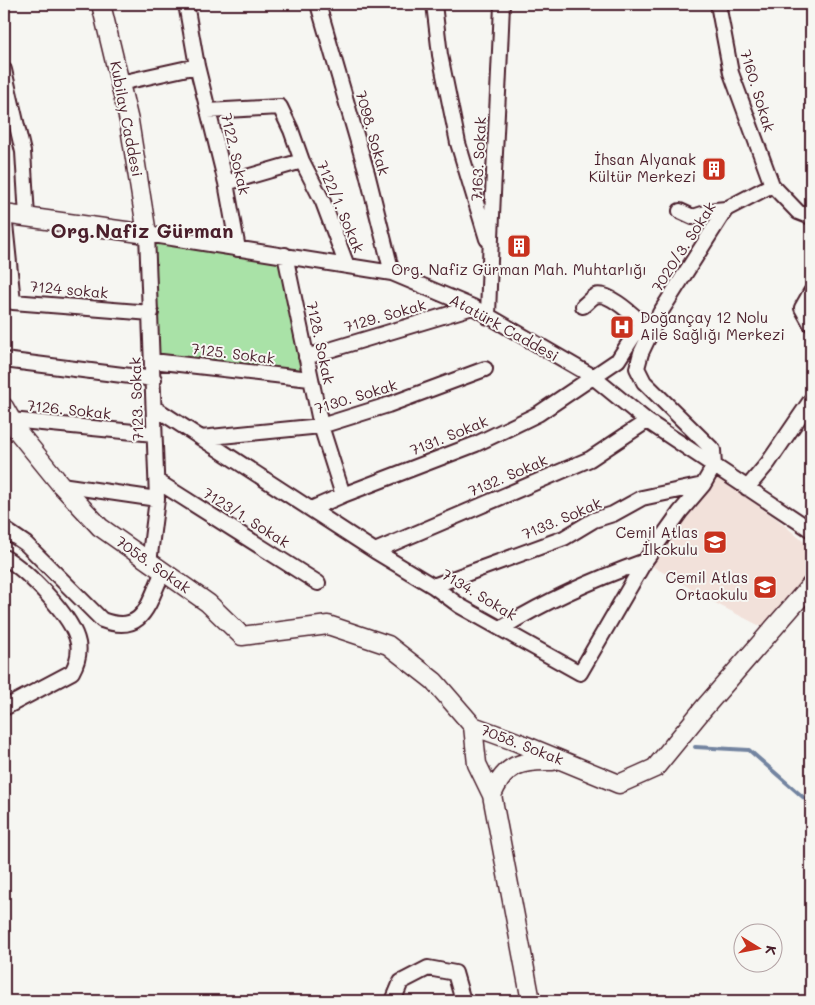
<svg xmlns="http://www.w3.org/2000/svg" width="815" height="1005" font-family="Mali,sans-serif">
<rect width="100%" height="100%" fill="#f6f6f2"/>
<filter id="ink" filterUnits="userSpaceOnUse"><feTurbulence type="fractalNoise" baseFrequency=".02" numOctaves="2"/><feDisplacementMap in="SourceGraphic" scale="10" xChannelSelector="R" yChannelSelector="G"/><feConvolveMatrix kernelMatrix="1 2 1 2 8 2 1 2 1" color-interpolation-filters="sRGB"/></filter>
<g filter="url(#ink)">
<path fill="#f2e1da" d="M 714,475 L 777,519 L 811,548 L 811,569 L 768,630 L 719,605 L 652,566 Z"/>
<path fill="#a9e2a7" stroke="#7a8069" d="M 154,243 L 283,262 L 305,370 L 159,355 Z"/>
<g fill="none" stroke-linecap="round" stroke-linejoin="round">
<path stroke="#7384a0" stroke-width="4" d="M 695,747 L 749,750 L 811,804"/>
<g stroke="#4a1f2b" stroke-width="18">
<path id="minor" d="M 186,4 L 197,66 L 226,183 L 238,249
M 318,4 L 367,173 L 392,273
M 434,4 L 440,55 L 458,143 L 487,239
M 718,4 L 731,73 L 772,185 L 798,212 L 811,217
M 4,70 L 23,152 L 27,217
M 120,83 L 197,66
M 208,111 L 280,107 L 291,130 L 302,161 L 323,202 L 347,266
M 226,183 L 302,161
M 680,211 L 693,217 L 715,210 L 726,209
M 4,214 L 13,302 L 151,313
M 285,255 L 321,426 L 343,495
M 811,292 L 802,308 L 811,324
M 488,317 C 491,212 498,108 502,4
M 306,357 L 473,307
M 4,360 L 154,379
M 153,361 L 310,379
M 155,408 L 375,551 L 433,586 L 460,606 L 580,673 L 645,561 L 680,512 L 703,485 L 714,466 L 713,450 L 644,382 L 637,368 L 641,353 L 660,313 L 726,209 L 772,185
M 11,420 L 154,434
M 201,438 L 321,426 L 388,405 L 485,369
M 157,481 L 318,583
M 61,485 L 157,499
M 747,488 L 768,463 L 811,400
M 311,509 L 343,495 L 476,444 L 538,414 L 618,360 L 642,323 C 633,315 608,291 595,296 C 591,298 587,303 583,306
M 4,529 L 26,544 L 102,620 C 145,636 148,602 163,572
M 375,551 L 590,459 L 647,421
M 4,557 C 26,570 73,616 78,643 C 80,653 77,663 72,672 L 4,708
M 149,563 L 157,499 L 147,234 L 392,273 L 473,307 L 592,376 L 647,421 L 811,530
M 433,586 L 564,538 L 594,520 L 613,514 L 642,498 L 703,485
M 502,628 C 547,600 595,579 645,561
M 393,1001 L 401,982 L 428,968 L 455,973 L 463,1001"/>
</g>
<g stroke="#4a1f2b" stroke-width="21">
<path id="major" d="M 4,214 L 147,234 L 129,121 L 101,4
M 4,407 L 18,432 L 61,485 L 100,527 L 208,603 L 242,636 L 328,625 L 388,645 L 434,681 L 473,726 L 517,742 L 619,784 L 655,768 L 704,708 L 811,585
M 473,726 L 477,764 L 492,795 L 531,1001
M 492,795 C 505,764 521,760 553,761"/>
</g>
<use href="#minor" stroke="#f6f6f2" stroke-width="14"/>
<use href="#major" stroke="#f6f6f2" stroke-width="18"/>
</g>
</g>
<defs>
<g id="building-square" transform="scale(1.25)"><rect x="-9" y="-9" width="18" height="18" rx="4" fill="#c8321e" stroke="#f6f6f2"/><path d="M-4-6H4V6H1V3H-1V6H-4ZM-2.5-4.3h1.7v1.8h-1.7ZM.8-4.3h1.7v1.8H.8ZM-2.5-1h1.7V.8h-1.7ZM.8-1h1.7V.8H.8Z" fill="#fff"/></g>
<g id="hospital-square" transform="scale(1.25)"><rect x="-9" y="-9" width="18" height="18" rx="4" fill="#c8321e" stroke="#f6f6f2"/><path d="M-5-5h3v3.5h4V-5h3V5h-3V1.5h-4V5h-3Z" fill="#fff"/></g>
<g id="school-square" transform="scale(1.25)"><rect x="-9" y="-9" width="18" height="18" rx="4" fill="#c8321e" stroke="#f6f6f2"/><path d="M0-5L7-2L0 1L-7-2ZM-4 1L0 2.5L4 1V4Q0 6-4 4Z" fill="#fff"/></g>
</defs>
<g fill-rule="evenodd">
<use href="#building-square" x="714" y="169"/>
<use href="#building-square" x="519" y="246"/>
<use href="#hospital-square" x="622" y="327"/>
<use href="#school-square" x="715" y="542"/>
<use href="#school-square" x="765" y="587"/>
</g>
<g text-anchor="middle" stroke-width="4" stroke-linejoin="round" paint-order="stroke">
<g font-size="15" fill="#4a1f2b" stroke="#f6f6f2">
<text transform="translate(757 91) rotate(73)" y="5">7160. Sokak</text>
<text transform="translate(126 119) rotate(79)" y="5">Kubilay Caddesi</text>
<text transform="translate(372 133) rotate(74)" y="5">7098. Sokak</text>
<text transform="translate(235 154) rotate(77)" y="5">7122. Sokak</text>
<text transform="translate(479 159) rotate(-87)" y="5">7163. Sokak</text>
<text transform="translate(340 207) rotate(67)" y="5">7122/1. Sokak</text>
<text transform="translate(684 247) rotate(-57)" y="5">7020/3. Sokak</text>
<text transform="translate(69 290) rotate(5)" y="5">7124 sokak</text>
<text transform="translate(385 316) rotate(-16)" y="5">7129. Sokak</text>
<text transform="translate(504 328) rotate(29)" y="5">Atatürk Caddesi</text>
<text transform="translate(320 343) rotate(78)" y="5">7128. Sokak</text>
<text transform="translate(233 354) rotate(7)" y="5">7125. Sokak</text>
<text transform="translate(356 397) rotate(-17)" y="5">7130. Sokak</text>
<text transform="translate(137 399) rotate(-92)" y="5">7123. Sokak</text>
<text transform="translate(69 410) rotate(6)" y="5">7126. Sokak</text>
<text transform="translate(449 436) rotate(-22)" y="5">7131. Sokak</text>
<text transform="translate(508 476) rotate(-23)" y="5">7132. Sokak</text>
<text transform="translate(246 518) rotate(32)" y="5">7123/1. Sokak</text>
<text transform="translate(562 519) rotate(-23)" y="5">7133. Sokak</text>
<text transform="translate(153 565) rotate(35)" y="5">7058. Sokak</text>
<text transform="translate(479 595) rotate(31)" y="5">7134. Sokak</text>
<text transform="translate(522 745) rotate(21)" y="5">7058. Sokak</text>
</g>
<g font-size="15" fill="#4a1f2b" stroke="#f6f6f2" text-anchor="end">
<text x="696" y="165">İhsan Alyanak<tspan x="696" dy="17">Kültür Merkezi</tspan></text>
<text x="519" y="275" text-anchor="middle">Org. Nafiz Gürman Mah. Muhtarlığı</text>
<text x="640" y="323" text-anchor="start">Doğançay 12 Nolu<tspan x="640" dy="17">Aile Sağlığı Merkezi</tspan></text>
<text x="698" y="538">Cemil Atlas<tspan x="698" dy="17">İlkokulu</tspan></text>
<text x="748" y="583">Cemil Atlas<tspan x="748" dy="17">Ortaokulu</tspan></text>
</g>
<g font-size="20" font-weight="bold" fill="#4a1f2b" stroke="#f6f6f2">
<text x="142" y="238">Org.Nafiz Gürman</text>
</g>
</g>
<rect width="815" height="1005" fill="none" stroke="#f6f6f2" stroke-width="20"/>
<rect x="10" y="10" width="795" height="985" fill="none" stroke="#4a1f2b" stroke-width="2" filter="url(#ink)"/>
<g transform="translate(758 948) rotate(100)"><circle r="24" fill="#f6f6f2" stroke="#b1a0a2"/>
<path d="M0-4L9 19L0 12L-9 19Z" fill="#c8321e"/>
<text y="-8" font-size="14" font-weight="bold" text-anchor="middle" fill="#4a1f2b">K</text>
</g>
</svg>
